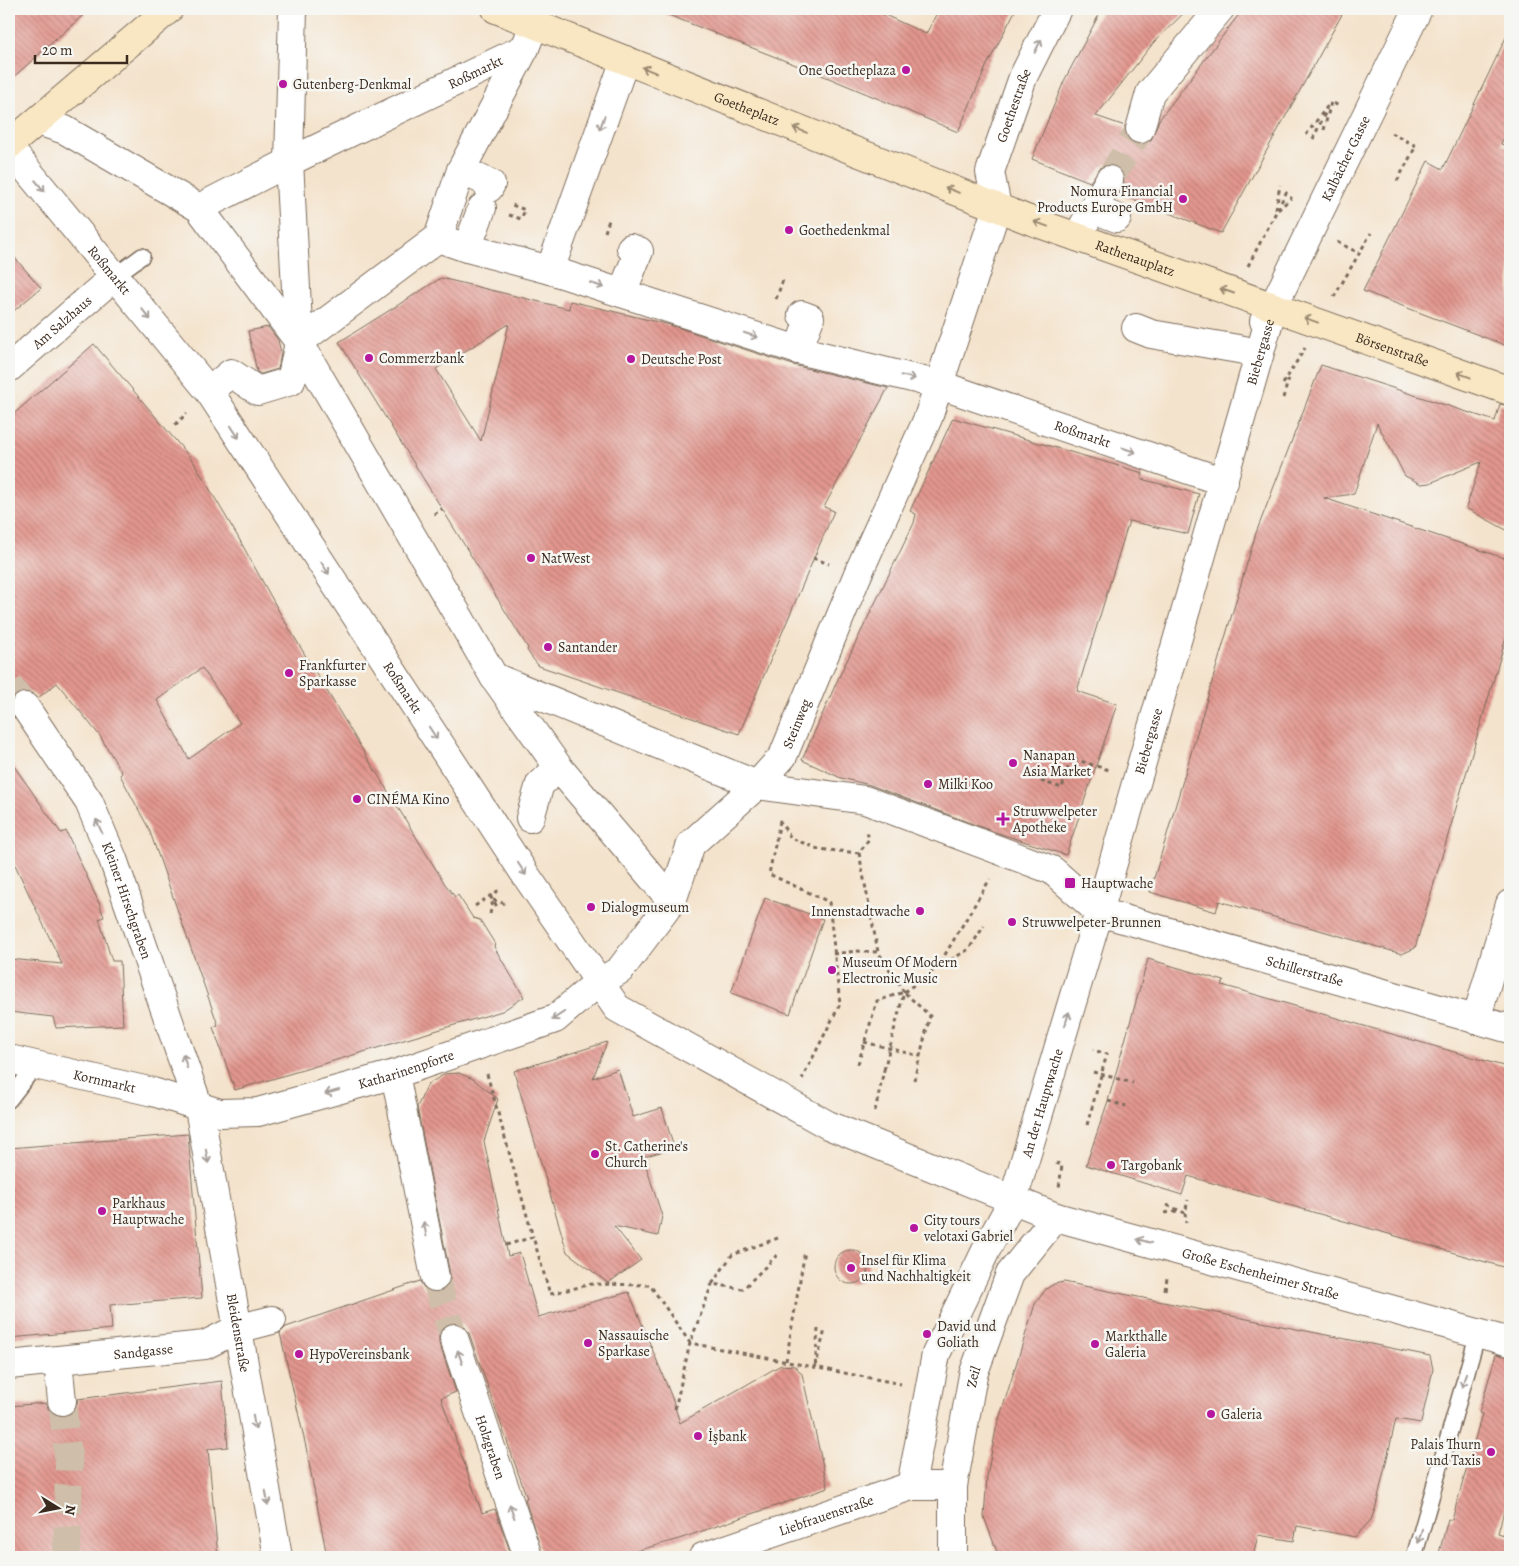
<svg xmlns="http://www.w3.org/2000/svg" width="1519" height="1566" font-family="Alegreya,serif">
<defs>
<pattern id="building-back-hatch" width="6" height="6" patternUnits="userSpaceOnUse" patternTransform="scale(1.25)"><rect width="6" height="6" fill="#e2968e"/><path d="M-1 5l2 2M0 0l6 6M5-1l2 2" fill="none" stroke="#b87b73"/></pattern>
</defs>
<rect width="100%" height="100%" fill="#f6f6f2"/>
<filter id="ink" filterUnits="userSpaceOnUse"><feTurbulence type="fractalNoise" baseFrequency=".02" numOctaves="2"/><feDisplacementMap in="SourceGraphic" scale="10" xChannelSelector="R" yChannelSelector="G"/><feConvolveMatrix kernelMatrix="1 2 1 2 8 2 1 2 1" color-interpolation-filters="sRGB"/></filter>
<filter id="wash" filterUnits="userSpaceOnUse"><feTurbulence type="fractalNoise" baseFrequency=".0096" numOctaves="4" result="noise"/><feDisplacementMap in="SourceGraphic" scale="20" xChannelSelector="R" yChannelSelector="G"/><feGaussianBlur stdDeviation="1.12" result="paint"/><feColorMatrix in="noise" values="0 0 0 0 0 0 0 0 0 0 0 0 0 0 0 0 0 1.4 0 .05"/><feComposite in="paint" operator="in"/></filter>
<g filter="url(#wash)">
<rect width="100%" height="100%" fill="#f4e3cc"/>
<g id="blocks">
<path fill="url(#building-back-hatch)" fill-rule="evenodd" d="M 9,9 L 90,9 L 9,81 Z
M 658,9 L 872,9 L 926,34 L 939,9 L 1016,9 L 987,65 L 958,132 L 824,76 L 658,11 Z
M 1102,9 L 1188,9 L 1154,42 L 1096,116 L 1125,126 L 1125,133 L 1129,140 L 1136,144 L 1143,144 L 1151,140 L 1159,120 L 1243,9 L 1345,9 L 1221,233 L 1119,194 L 1125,179 L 1122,172 L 1116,166 L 1108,164 L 1101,167 L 1090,182 L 1032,159 L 1064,81 Z
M 1510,29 L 1510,124 L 1501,144 L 1510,148 L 1510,347 L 1363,291 L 1428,161 L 1443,169 Z
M 9,251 L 41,288 L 9,315 Z
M 441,278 L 569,309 L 570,301 L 670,325 L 793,365 L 888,388 L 824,507 L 834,511 L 739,734 L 539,666 L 533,659 L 527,650 L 528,648 L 339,342 ZM 509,324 L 481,441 L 436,369 Z
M 268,327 L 278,340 L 281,353 L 278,369 L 261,374 L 257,372 L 248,331 Z
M 94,344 L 193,461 L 238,537 L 281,615 L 368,759 L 445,884 L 455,897 L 458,895 L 473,918 L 480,920 L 495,944 L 494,947 L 524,997 L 502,1011 L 235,1090 L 213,1027 L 218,1025 L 149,829 L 120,775 L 122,773 L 100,736 L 57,683 L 38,698 L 32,693 L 24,691 L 16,694 L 11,701 L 10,709 L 13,717 L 9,720 L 9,418 ZM 202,668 L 240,723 L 189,759 L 157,700 Z
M 1321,365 L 1495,421 L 1500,404 L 1510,406 L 1510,532 L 1466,508 L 1481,462 L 1430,483 L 1421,484 L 1405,476 L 1377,423 L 1354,494 L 1324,498 L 1510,560 L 1510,624 L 1415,948 L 1402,954 L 1219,901 L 1216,912 L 1150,892 L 1256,533 Z
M 953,418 L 1143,473 L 1141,479 L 1199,494 L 1188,534 L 1129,521 L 1077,691 L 1117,704 L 1066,855 L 989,830 L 870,785 L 841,778 L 802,760 L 838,679 L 914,523 L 916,514 L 910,511 Z
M 9,759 L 61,833 L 66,831 L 99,903 L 104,917 L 99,919 L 112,961 L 120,961 L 123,1025 L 56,1028 L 53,1017 L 9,1012 L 9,959 L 62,964 L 9,852 Z
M 765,898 L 823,919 L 790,1014 L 731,993 Z
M 1148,959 L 1224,981 L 1222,985 L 1510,1068 L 1510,1269 L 1188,1176 L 1182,1195 L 1086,1165 L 1108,1101 Z
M 607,1042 L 593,1078 L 618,1069 L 633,1117 L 662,1108 L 674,1148 L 643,1157 L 662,1216 L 658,1236 L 614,1226 L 641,1260 L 608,1283 L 567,1252 L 514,1071 Z
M 459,1073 L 473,1079 L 498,1099 L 484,1141 L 508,1256 L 520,1253 L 538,1317 L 629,1292 L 672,1398 L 680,1423 L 781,1365 L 795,1366 L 802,1374 L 828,1488 L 679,1539 L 614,1557 L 543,1557 L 525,1499 L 527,1498 L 469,1333 L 464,1326 L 458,1323 L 449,1323 L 442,1328 L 439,1334 L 439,1343 L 456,1392 L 441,1398 L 482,1513 L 495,1509 L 512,1557 L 327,1557 L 306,1447 L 280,1333 L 286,1327 L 420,1281 L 424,1288 L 430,1292 L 438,1292 L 446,1288 L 450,1282 L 450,1274 L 417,1107 L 428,1084 L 445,1074 Z
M 188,1134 L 202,1298 L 110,1305 L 112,1329 L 9,1338 L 9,1148 Z
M834 1267a17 17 0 1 1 34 0a17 17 0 1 1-34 0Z
M 1064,1282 L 1430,1356 L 1433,1369 L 1421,1423 L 1396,1419 L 1376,1506 L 1371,1520 L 1355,1537 L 1297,1526 L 1294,1541 L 1258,1535 L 1253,1557 L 999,1557 L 984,1517 L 987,1476 L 996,1429 L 1035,1304 L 1046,1289 L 1054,1284 Z
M 1496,1354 L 1510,1357 L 1510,1489 L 1498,1533 L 1510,1537 L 1510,1557 L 1438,1557 L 1448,1519 L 1452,1520 L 1482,1414 L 1479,1413 Z
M 222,1381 L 228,1447 L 208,1449 L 218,1557 L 9,1557 L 9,1406 L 46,1403 L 49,1410 L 55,1415 L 64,1416 L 71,1413 L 76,1408 L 78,1399 Z"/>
</g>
</g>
<g filter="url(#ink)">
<use href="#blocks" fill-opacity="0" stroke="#7c6b5b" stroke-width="1"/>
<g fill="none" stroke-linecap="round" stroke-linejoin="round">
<path stroke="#cfbea9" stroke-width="28" stroke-dasharray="28 14" stroke-linecap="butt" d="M 1109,180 L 1140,129
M 9,686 L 25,707
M 435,1277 L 454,1338
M 62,1401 L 69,1464 L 67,1557"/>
<g stroke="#7c6b5b" stroke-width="18">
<path id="lane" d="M 115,276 L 142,256
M 9,1100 L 36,1065
M 1414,1557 L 1478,1333"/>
</g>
<g stroke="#7c6b5b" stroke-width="30">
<g id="street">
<path d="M 293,9 L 289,162 L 299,342"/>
<path d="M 38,121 L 65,130 L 199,208 L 299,342 L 494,677 L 559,768 L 672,901"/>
<path d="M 1140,129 L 1150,93 L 1220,9"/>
<path id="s1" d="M 9,148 L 209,391 L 525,874 L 617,1008 L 828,1125 L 1056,1217 L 1510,1342"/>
<path d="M 461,170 L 491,184 L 489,188"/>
<path id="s2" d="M 199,208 L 289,162 L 525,48"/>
<path d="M 1092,209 L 1117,218"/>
<path d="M 1077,237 L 1109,180"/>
<path id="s3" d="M 438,238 L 467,248 L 550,270 L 798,350 L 940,385 L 1224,482"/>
<path d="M 467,248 L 482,208"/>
<path d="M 550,270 L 625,60"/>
<path d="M 622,293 L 639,251 L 631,248"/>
<path id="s4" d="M 1264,321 L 1273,307 L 1418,9"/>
<path d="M 1136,328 L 1151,334 L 1244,350 L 1259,355"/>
<path d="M 798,350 L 810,318 L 802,315"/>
<path id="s5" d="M 9,368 L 115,276"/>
<path d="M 209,391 L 231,373 L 258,391 L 291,381 L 299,342 L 438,238 L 461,170 L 525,48 L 534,25"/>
<path id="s6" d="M 494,677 L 757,785 L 865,800 L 1052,870 L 1099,912 L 1510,1029"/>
<path id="s7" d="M 25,707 L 89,802 L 113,859 L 199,1108 L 278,1557"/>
<path d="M 530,818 L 540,784 L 559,768"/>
<path d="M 1476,1020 L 1510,904"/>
<path id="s8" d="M 9,1059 L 153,1092 L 220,1113 L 258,1112 L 395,1074 L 555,1019 L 595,985 L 620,970 L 672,901 L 691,844 L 757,785 L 783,756 L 857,576 L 928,418 L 997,207 L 990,172 L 1023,77 L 1057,9"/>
<path d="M 395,1074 L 435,1277"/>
<path id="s9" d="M 454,1338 L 528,1557"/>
<path d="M 58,1361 L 62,1401"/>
<path id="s10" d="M 9,1365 L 205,1345 L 237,1329 L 272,1320"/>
<path id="s11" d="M 911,1486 L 936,1354 L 990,1242 L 1013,1200 L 1099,912 L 1273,307"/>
<path id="s12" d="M 703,1557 L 911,1486 L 953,1486"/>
<path id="s13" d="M 953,1557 L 953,1486 L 973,1375 L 1010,1274 L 1056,1217"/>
</g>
</g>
<g stroke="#7c6b5b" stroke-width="30">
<g id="secondary">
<path id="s14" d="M 496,9 L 1029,220 L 1510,391"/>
<path d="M 9,145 L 169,9"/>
</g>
</g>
<path stroke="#7c6b5b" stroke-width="3" stroke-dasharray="4 4" stroke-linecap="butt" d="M 1324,130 L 1331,102 L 1339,106
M 1391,133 L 1416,146 L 1396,183
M 1306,135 L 1329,104
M 1313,139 L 1327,109
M 1276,209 L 1280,185
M 1278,210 L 1292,197
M 509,215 L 521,219 L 525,210 L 512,205
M 605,232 L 610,217
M 1337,242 L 1359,253
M 1248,266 L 1288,189
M 1334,297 L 1371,233
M 776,299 L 783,280
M 1283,384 L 1305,348
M 1283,398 L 1289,378
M 175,425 L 187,413
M 434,514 L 442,509
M 813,558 L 829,564
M 1056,761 L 1058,754 L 1109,770
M 1041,781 L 1062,788 L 1071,758
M 779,820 L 791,838 L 818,849 L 859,853 L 869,839 L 867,832
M 780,821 L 769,874 L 829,902 L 840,1004 L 802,1079
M 859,853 L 878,952 L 904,992
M 490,896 L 498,908
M 493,900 L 506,904
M 475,906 L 499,890
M 490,914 L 493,900
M 833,954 L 856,951 L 878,952
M 937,968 L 969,949 L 984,926
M 896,1023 L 904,992 L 937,968 L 990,879
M 864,1042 L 920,1056
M 858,1064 L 877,1001 L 904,992 L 930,1016 L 914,1080
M 1093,1072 L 1133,1083
M 487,1074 L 533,1237
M 1108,1101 L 1126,1106
M 875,1111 L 884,1070
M 1087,1125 L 1107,1054 L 1093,1050
M 1056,1163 L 1062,1165 L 1059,1188
M 1167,1205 L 1185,1213 L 1188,1200
M 1165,1213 L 1177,1211
M 1185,1213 L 1186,1223
M 778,1238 L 732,1255 L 712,1284 L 743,1289 L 779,1253
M 506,1245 L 533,1237 L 550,1294 L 592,1284 L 650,1285 L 690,1343 L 901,1384
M 1165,1290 L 1167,1278
M 818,1329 L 815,1368 L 825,1330
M 786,1361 L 805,1251
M 675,1409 L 690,1343 L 712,1284"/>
<use href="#lane" stroke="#fff" stroke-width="15"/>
<use href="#street" stroke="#fff" stroke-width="28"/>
<use href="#secondary" stroke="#f9e7c3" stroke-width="28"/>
<path stroke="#7c6b5b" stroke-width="3" stroke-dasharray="4 4" stroke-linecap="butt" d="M 884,1070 L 896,1023"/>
</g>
<defs><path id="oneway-shaft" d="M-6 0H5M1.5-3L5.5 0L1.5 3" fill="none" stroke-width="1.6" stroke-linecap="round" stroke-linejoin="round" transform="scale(1.25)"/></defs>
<g stroke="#a79f9a">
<use href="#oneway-shaft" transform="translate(1038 46) rotate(-63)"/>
<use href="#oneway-shaft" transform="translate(602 123) rotate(109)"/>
<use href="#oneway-shaft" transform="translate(40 186) rotate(50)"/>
<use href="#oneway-shaft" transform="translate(597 285) rotate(18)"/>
<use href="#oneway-shaft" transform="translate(146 314) rotate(51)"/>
<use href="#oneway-shaft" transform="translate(751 335) rotate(18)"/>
<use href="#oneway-shaft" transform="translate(908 377) rotate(14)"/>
<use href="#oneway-shaft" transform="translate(235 432) rotate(57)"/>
<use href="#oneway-shaft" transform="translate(1129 450) rotate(19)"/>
<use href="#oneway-shaft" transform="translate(325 568) rotate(57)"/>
<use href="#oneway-shaft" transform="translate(433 733) rotate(57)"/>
<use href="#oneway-shaft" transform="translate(99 826) rotate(-114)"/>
<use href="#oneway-shaft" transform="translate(522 869) rotate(57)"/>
<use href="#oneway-shaft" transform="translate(558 1016) rotate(146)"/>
<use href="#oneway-shaft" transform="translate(1067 1019) rotate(-73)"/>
<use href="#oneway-shaft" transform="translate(185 1061) rotate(-107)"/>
<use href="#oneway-shaft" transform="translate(332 1092) rotate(164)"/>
<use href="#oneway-shaft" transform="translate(207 1156) rotate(80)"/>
<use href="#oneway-shaft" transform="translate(425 1229) rotate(-101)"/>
<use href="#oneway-shaft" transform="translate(1144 1241) rotate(-164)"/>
<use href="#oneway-shaft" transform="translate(460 1357) rotate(-109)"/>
<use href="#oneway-shaft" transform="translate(1464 1380) rotate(106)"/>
<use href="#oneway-shaft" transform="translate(254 1422) rotate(80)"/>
<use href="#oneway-shaft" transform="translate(267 1498) rotate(80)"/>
<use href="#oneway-shaft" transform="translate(512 1511) rotate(-109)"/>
<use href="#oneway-shaft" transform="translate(1420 1536) rotate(106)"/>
</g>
<g stroke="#9a8870">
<use href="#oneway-shaft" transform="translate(649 70) rotate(-158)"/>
<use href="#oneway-shaft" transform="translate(800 130) rotate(-158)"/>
<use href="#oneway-shaft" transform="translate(952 190) rotate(-158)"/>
<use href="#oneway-shaft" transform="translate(1041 224) rotate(-160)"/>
<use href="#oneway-shaft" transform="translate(1227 291) rotate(-161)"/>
<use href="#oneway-shaft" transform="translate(1311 320) rotate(-160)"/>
<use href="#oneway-shaft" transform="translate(1464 375) rotate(-160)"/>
</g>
</g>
<g fill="#b5179e" stroke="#f6f6f2" stroke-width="2">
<circle cx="906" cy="70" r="5"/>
<circle cx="283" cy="84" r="5"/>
<circle cx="1183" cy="199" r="5"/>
<circle cx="789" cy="230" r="5"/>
<circle cx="369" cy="358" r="5"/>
<circle cx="631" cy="359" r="5"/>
<circle cx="531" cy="558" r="5"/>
<circle cx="548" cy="647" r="5"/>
<circle cx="289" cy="673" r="5"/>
<circle cx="1013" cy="763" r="5"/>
<circle cx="928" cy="784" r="5"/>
<circle cx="357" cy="799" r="5"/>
<path d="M1000.5 811.5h5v5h5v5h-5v5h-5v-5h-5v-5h5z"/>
<rect x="1064" y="877" width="12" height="12" rx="2.5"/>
<circle cx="591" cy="907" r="5"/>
<circle cx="920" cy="911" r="5"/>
<circle cx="1012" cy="922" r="5"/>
<circle cx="832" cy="970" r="5"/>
<circle cx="595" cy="1154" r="5"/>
<circle cx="1111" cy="1165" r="5"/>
<circle cx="102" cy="1211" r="5"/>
<circle cx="914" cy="1228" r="5"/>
<circle cx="851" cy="1268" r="5"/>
<circle cx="927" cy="1334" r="5"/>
<circle cx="588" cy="1343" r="5"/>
<circle cx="1095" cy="1344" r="5"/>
<circle cx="299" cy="1354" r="5"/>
<circle cx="1211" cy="1414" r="5"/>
<circle cx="698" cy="1436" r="5"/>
<circle cx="1491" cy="1452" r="5"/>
</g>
<g text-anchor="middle" stroke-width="5" stroke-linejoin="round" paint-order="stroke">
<g font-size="14" fill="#3b2a1e" stroke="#f6f6f2" text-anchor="start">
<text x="896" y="75" text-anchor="end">One Goetheplaza</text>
<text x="293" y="89">Gutenberg-Denkmal</text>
<text x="1173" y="196" text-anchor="end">Nomura Financial<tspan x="1173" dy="16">Products Europe GmbH</tspan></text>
<text x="799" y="235">Goethedenkmal</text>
<text x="379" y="363">Commerzbank</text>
<text x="641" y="364">Deutsche Post</text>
<text x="541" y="563">NatWest</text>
<text x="558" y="652">Santander</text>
<text x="299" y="670">Frankfurter<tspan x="299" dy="16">Sparkasse</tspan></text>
<text x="1023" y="760">Nanapan<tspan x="1023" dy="16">Asia Market</tspan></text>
<text x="938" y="789">Milki Koo</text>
<text x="367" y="804">CINÉMA Kino</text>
<text x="1013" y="816">Struwwelpeter<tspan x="1013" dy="16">Apotheke</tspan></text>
<text x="1081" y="888">Hauptwache</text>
<text x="601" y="912">Dialogmuseum</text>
<text x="910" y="916" text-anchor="end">Innenstadtwache</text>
<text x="1022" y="927">Struwwelpeter-Brunnen</text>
<text x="842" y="967">Museum Of Modern<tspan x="842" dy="16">Electronic Music</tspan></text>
<text x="605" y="1151">St. Catherine's<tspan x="605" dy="16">Church</tspan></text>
<text x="1121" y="1170">Targobank</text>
<text x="112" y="1208">Parkhaus<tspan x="112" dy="16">Hauptwache</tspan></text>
<text x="924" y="1225">City tours<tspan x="924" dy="16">velotaxi Gabriel</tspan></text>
<text x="861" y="1265">Insel für Klima<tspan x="861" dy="16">und Nachhaltigkeit</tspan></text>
<text x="937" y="1331">David und<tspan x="937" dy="16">Goliath</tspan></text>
<text x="598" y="1340">Nassauische<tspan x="598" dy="16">Sparkase</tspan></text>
<text x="1105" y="1341">Markthalle<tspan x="1105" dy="16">Galeria</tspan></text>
<text x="309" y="1359">HypoVereinsbank</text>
<text x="1221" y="1419">Galeria</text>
<text x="708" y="1441">İşbank</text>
<text x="1481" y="1449" text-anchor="end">Palais Thurn<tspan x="1481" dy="16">und Taxis</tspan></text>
</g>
<g font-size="14" fill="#3b2a1e" stroke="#f6f6f2">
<text dy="5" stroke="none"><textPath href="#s2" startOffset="308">Roßmarkt</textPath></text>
<text dy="5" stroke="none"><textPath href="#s8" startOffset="1619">Goethestraße</textPath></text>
<text dy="5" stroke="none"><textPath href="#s14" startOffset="270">Goetheplatz</textPath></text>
<text dy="5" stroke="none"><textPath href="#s4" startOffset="182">Kalbächer Gasse</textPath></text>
<text dy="5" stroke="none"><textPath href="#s14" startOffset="686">Rathenauplatz</textPath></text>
<text dy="5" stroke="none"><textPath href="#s1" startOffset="158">Roßmarkt</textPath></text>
<text dy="5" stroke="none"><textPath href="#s5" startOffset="70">Am Salzhaus</textPath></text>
<text dy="5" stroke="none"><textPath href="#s14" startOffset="959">Börsenstraße</textPath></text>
<text dy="5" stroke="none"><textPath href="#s11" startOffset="1190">Biebergasse</textPath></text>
<text dy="5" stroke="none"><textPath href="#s3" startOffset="674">Roßmarkt</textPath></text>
<text dy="5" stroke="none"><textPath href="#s1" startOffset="669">Roßmarkt</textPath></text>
<text dy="5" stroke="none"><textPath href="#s8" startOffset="958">Steinweg</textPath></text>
<text dy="5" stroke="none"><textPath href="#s11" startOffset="785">Biebergasse</textPath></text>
<text dy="5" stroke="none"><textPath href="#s7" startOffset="220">Kleiner Hirschgraben</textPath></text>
<text dy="5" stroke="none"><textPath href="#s6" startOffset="870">Schillerstraße</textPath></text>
<text dy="5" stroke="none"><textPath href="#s8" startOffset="410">Katharinenpforte</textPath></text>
<text dy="5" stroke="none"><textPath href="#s8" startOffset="98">Kornmarkt</textPath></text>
<text dy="5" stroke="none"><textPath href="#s11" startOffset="408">An der Hauptwache</textPath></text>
<text dy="5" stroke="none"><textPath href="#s1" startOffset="1754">Große Eschenheimer Straße</textPath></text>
<text dy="5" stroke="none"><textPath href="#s7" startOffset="668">Bleidenstraße</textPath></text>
<text dy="5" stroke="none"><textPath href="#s10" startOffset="135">Sandgasse</textPath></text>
<text dy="5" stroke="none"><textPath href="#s13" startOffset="182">Zeil</textPath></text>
<text dy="5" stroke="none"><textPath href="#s9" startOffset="115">Holzgraben</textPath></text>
<text dy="5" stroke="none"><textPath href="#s12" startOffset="130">Liebfrauenstraße</textPath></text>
</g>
</g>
<rect width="1519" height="1566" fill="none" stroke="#f6f6f2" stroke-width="30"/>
<g transform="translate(58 1508) rotate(100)" stroke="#f6f6f2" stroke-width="4" paint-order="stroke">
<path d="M0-4L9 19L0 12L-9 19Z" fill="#3b2a1e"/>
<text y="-8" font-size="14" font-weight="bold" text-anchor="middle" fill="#3b2a1e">N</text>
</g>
<path d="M35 55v8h92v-8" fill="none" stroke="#3b2a1e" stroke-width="2.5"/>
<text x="42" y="55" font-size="15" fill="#3b2a1e" stroke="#f6f6f2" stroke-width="4" paint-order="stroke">20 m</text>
</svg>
